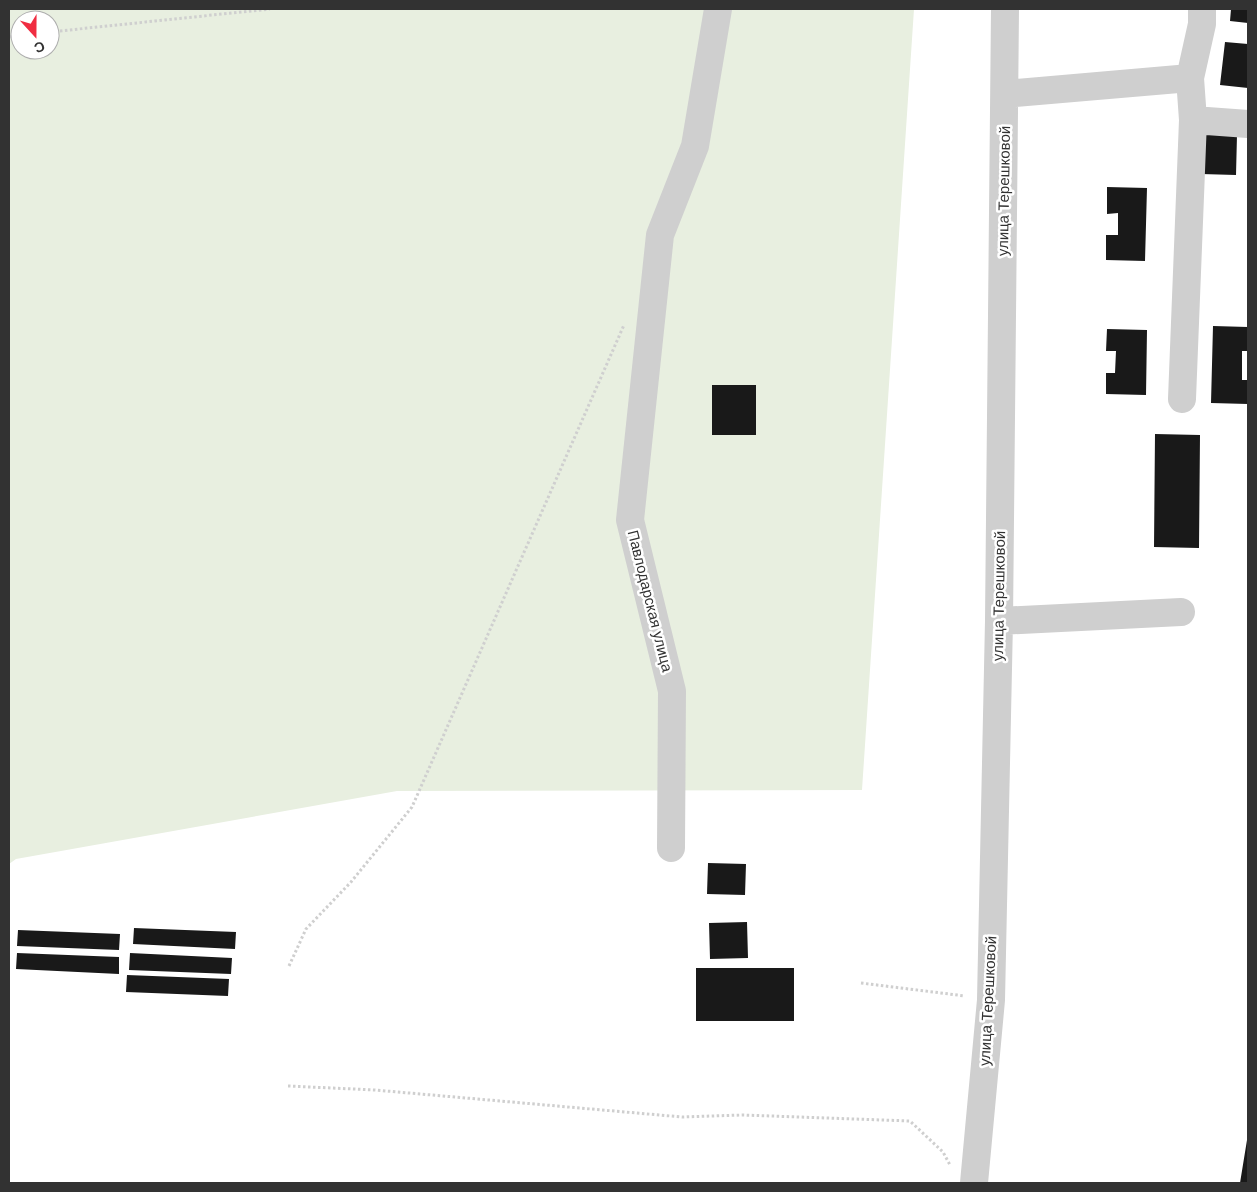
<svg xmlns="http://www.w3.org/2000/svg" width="1257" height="1192" font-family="Arial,sans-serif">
<rect width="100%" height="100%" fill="#fff"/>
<path fill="#e8efe0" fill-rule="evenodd" d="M 9,9 L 914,9 L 862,790 L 397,791 L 16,859 L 9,864 ZM 20,20 L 50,20 L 50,50 L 20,50 Z"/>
<path fill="#191919" d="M 1231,9 L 1248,9 L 1248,23 L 1230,21 Z
M 1225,42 L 1248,44 L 1248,88 L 1220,85 Z
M 1202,135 L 1237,135 L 1236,175 L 1201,174 Z
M 1107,187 L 1147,188 L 1145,261 L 1106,260 L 1106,235 L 1118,235 L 1118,213 L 1107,214 Z
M 1213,326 L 1248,327 L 1248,351 L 1242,351 L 1242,380 L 1248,380 L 1248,404 L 1211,403 Z
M 1107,329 L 1147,330 L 1146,395 L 1106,394 L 1106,373 L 1115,373 L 1116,351 L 1106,351 Z
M 712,385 L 756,385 L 756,435 L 712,435 Z
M 1155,434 L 1200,435 L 1199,548 L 1154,547 Z
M 708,863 L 746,864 L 745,895 L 707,894 Z
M 747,922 L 748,958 L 710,959 L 709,923 Z
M 134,928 L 236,932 L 235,949 L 133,944 Z
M 18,930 L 120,934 L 119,950 L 17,946 Z
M 17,953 L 119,957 L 119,974 L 16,969 Z
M 130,953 L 232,958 L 231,974 L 129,970 Z
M 696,968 L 794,968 L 794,1021 L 696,1021 Z
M 127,975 L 229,979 L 228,996 L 126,992 Z
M 1247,1140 L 1248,1183 L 1240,1183 Z"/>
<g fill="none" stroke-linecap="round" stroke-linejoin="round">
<path stroke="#cfcfcf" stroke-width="3" stroke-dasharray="2.5 2.5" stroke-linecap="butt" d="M 50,32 L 270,9
M 9,37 L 20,35
M 289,966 L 306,929 L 351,882 L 412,807 L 624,325
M 861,983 L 965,996
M 288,1086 L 375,1090 L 682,1117 L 743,1115 L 910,1121 L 943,1152 L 950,1165"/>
<path stroke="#cfcfcf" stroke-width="28" d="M 1202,9 L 1202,24 L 1190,78 L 1193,120 L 1248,124
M 1005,94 L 1190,78
M 1182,399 L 1193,120
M 999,621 L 1181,612
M 671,848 L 672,691 L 630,520 L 660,235 L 695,146 L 718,9
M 974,1183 L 991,1000 L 999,621 L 1005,9"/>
</g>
<g text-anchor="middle" stroke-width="5" stroke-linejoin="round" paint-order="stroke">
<g font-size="15" fill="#323232" stroke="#fff">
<text transform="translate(1004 191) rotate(-89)" y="5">улица Терешковой</text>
<text transform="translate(999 596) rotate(-89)" y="5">улица Терешковой</text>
<text transform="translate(650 601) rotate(76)" y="5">Павлодарская улица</text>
<text transform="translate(988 1001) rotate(-87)" y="5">улица Терешковой</text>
</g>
</g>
<rect width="1257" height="1192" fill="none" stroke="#323232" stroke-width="20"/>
<g transform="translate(35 35) rotate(159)"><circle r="24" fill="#ffffff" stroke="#adadad"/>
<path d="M0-4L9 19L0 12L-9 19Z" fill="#f02d41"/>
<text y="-8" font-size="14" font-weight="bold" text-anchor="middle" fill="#323232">С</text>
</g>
</svg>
